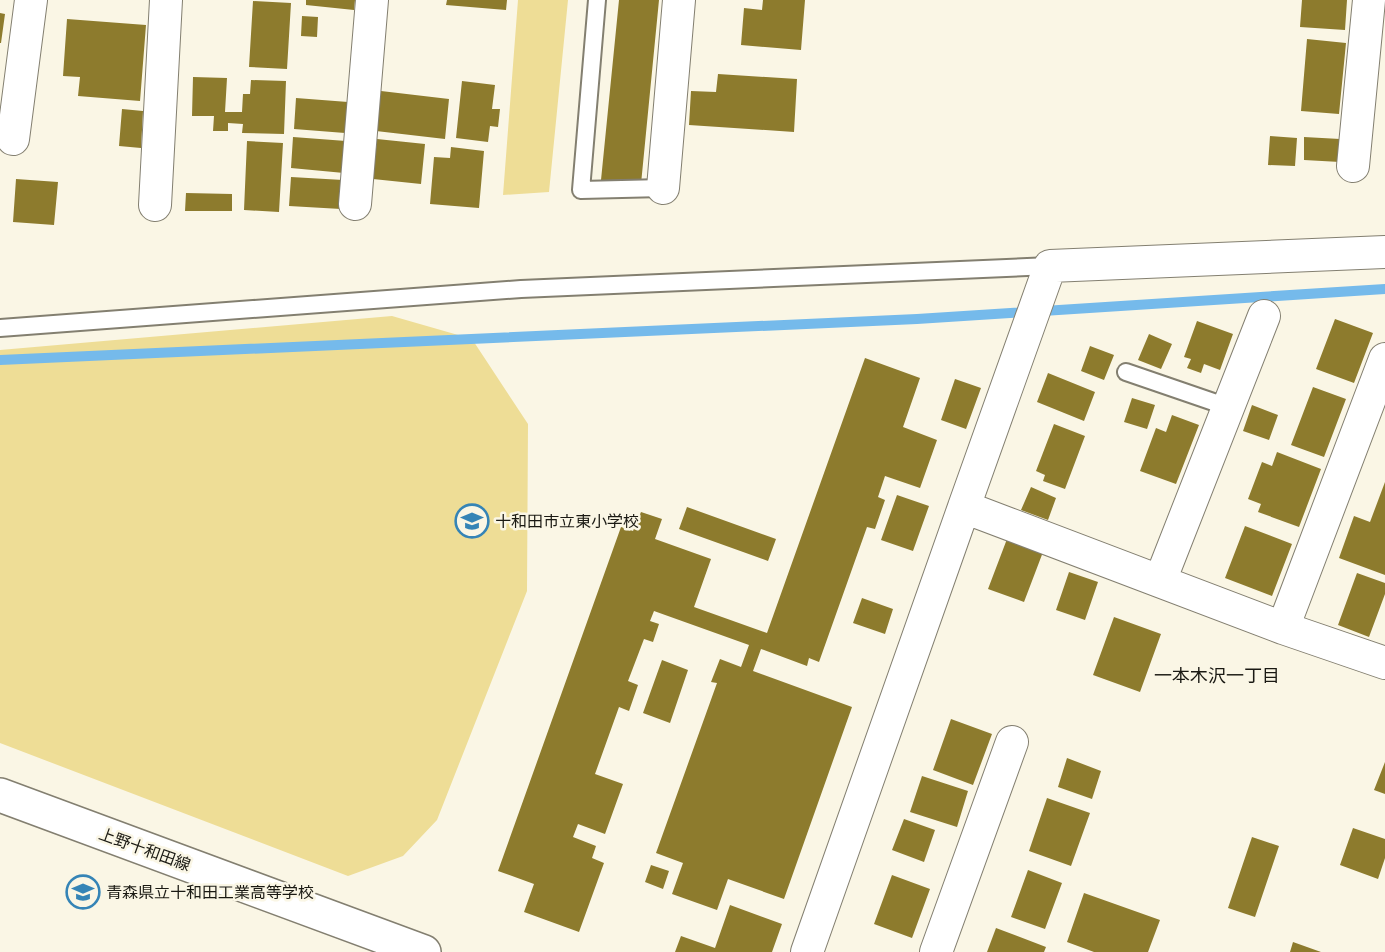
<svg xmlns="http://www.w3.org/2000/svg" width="1385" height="952" font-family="'Golos Text','Noto Sans JP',sans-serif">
<rect width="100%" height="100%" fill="#faf6e5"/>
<path fill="#eedd96" d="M 518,0 L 568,0 L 549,192 L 503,195 Z
M 392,316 L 472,339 L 528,424 L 527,591 L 437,820 L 403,856 L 348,876 L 0,743 L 0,350 Z"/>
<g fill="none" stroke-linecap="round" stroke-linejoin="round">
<path stroke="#75baeb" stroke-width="10" d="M 0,360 L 917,319 L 1385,289"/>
</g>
<path fill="#8d7b2d" d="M 306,0 L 355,0 L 354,10 L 306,5 Z
M 447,0 L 507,0 L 506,10 L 446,5 Z
M 619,0 L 659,0 L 641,184 L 601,180 Z
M 763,0 L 805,0 L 801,50 L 741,45 L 744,8 L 762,10 Z
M 1302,0 L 1347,0 L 1345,30 L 1300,27 Z
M 253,1 L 291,3 L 287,69 L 249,67 Z
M 0,13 L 5,14 L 1,43 L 0,43 Z
M 302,16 L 318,17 L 317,37 L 301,36 Z
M 67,19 L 146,25 L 140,101 L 78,96 L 80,77 L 63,76 Z
M 1307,39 L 1346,43 L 1339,114 L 1301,111 Z
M 718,74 L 797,79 L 794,132 L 689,125 L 691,91 L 716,92 Z
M 193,77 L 227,78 L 225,112 L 242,112 L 243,94 L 250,94 L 251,80 L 286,81 L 284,134 L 242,133 L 243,124 L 228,123 L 228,131 L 213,131 L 214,116 L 192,116 Z
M 462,81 L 495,85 L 492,109 L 500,109 L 498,127 L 490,126 L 488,142 L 456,138 Z
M 381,91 L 449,99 L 445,139 L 376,131 Z
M 296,98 L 348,102 L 345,133 L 294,129 Z
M 122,109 L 143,111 L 141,148 L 119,146 Z
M 1270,136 L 1297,138 L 1295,166 L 1268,165 Z
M 293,137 L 346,141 L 344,173 L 291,168 Z
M 1304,137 L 1340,139 L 1340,162 L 1304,160 Z
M 377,139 L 425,144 L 421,184 L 373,179 Z
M 247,141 L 283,143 L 279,212 L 244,210 Z
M 451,147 L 484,151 L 479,208 L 430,204 L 434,157 L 450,158 Z
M 291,177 L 343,180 L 341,209 L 289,206 Z
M 16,179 L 58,182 L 54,225 L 13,222 Z
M 186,193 L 232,194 L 232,211 L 185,211 Z
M 1335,319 L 1373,333 L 1354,383 L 1316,369 Z
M 1197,321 L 1233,334 L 1220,370 L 1204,364 L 1201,373 L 1187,368 L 1191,359 L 1184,357 Z
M 1149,334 L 1172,344 L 1161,369 L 1138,360 Z
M 1090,346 L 1114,355 L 1104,380 L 1081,371 Z
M 865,358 L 920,378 L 903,427 L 937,440 L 920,488 L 885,476 L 878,497 L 885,500 L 875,529 L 867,527 L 819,662 L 809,658 L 807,666 L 761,649 L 753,671 L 852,707 L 784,899 L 728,879 L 717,910 L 672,894 L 683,863 L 656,853 L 717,683 L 711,682 L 720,659 L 741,667 L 749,645 L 654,611 L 650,621 L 659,624 L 653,642 L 644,639 L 628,681 L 638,685 L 629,711 L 619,707 L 595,774 L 623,784 L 605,834 L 578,824 L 573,837 L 596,846 L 592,858 L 604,863 L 579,932 L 524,912 L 534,884 L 498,871 L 621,527 L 633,531 L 641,512 L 662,519 L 655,539 L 711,559 L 694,607 L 767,633 Z
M 1048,373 L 1095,392 L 1084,421 L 1037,402 Z
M 955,379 L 981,388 L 966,429 L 941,420 Z
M 1313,387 L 1346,399 L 1324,457 L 1291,445 Z
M 1132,398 L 1155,405 L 1147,429 L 1124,422 Z
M 1252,405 L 1278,415 L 1269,440 L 1243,431 Z
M 1172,415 L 1199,425 L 1176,484 L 1140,471 L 1156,428 L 1166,432 Z
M 1054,424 L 1085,436 L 1065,489 L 1043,481 L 1045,475 L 1036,471 Z
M 1277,452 L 1321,469 L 1299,527 L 1258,512 L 1261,504 L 1248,499 L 1262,462 L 1272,466 Z
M 1385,482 L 1385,575 L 1339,558 L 1354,516 L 1370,522 Z
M 1031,487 L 1056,498 L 1048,520 L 1021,510 Z
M 897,495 L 929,506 L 913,551 L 881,540 Z
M 687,507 L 776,539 L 768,561 L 679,529 Z
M 1245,526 L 1292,544 L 1272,596 L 1225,578 Z
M 1007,539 L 1043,552 L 1024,602 L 988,589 Z
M 1069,572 L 1098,582 L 1085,620 L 1056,610 Z
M 1357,573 L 1385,583 L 1385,594 L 1369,637 L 1338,625 Z
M 862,598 L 893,609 L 885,634 L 853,623 Z
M 1114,617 L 1161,634 L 1140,692 L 1093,675 Z
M 662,660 L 688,670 L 670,723 L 643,713 Z
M 951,719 L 992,734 L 973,785 L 933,770 Z
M 1067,758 L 1101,771 L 1092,799 L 1058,787 Z
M 1385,762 L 1385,794 L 1374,790 Z
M 922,776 L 968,791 L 957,827 L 910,812 Z
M 1047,798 L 1090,813 L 1071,866 L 1029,851 Z
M 904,819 L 935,830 L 924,862 L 892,850 Z
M 1353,828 L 1385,839 L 1385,858 L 1378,879 L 1340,865 Z
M 1252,837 L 1279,846 L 1255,917 L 1228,908 Z
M 651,865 L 669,871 L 663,889 L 645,882 Z
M 1028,870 L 1062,883 L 1045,929 L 1011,917 Z
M 892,875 L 930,889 L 912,938 L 874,924 Z
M 1084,893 L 1160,920 L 1148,952 L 1094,952 L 1067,942 Z
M 730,905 L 782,924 L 772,952 L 675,952 L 681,936 L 715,948 Z
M 996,928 L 1046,947 L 1044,952 L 987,952 Z
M 1293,942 L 1321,952 L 1290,952 Z"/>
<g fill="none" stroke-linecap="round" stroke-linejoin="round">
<g stroke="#837f70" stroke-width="20">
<path id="lane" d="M 597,0 L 581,190 L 663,188
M 0,328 L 521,289 L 1050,266
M 1126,372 L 1228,407"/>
</g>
<g stroke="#837f70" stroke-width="34">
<path id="street" d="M 13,139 L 31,0
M 1353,166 L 1369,0
M 663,188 L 679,0
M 355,204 L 372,0
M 155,205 L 166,0
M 964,507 L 1050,266 L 1385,252
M 1160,581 L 1264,316
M 1283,628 L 1385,359
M 807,952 L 964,507 L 1283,628 L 1385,663
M 936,952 L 1012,742"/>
</g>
<g stroke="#837f70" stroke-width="36">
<path id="secondary" d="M 0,795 L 424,952"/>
</g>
<use href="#lane" stroke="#fff" stroke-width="16"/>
<use href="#street" stroke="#fff" stroke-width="32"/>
<use href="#secondary" stroke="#fff" stroke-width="33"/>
</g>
<defs>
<g id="school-ring" transform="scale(1.725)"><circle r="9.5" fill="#faf6e5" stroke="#3584b6" stroke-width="1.5"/><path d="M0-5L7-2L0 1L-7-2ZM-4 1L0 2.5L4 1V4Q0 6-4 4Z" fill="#3584b6"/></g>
</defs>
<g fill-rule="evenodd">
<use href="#school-ring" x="472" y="521"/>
<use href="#school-ring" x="83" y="892"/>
</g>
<g text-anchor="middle" stroke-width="5" stroke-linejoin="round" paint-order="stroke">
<g font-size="16" fill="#1a1913" stroke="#faf6e5" text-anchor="start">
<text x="495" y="527">十和田市立東小学校</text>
<text x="106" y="898">青森県立十和田工業高等学校</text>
</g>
<g font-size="16" fill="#1a1913" stroke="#faf6e5">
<text transform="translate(145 849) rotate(20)" y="6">上野十和田線</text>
</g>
<g font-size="18" fill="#1a1913" stroke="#faf6e5">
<text x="1217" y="682">一本木沢一丁目</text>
</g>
</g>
</svg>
